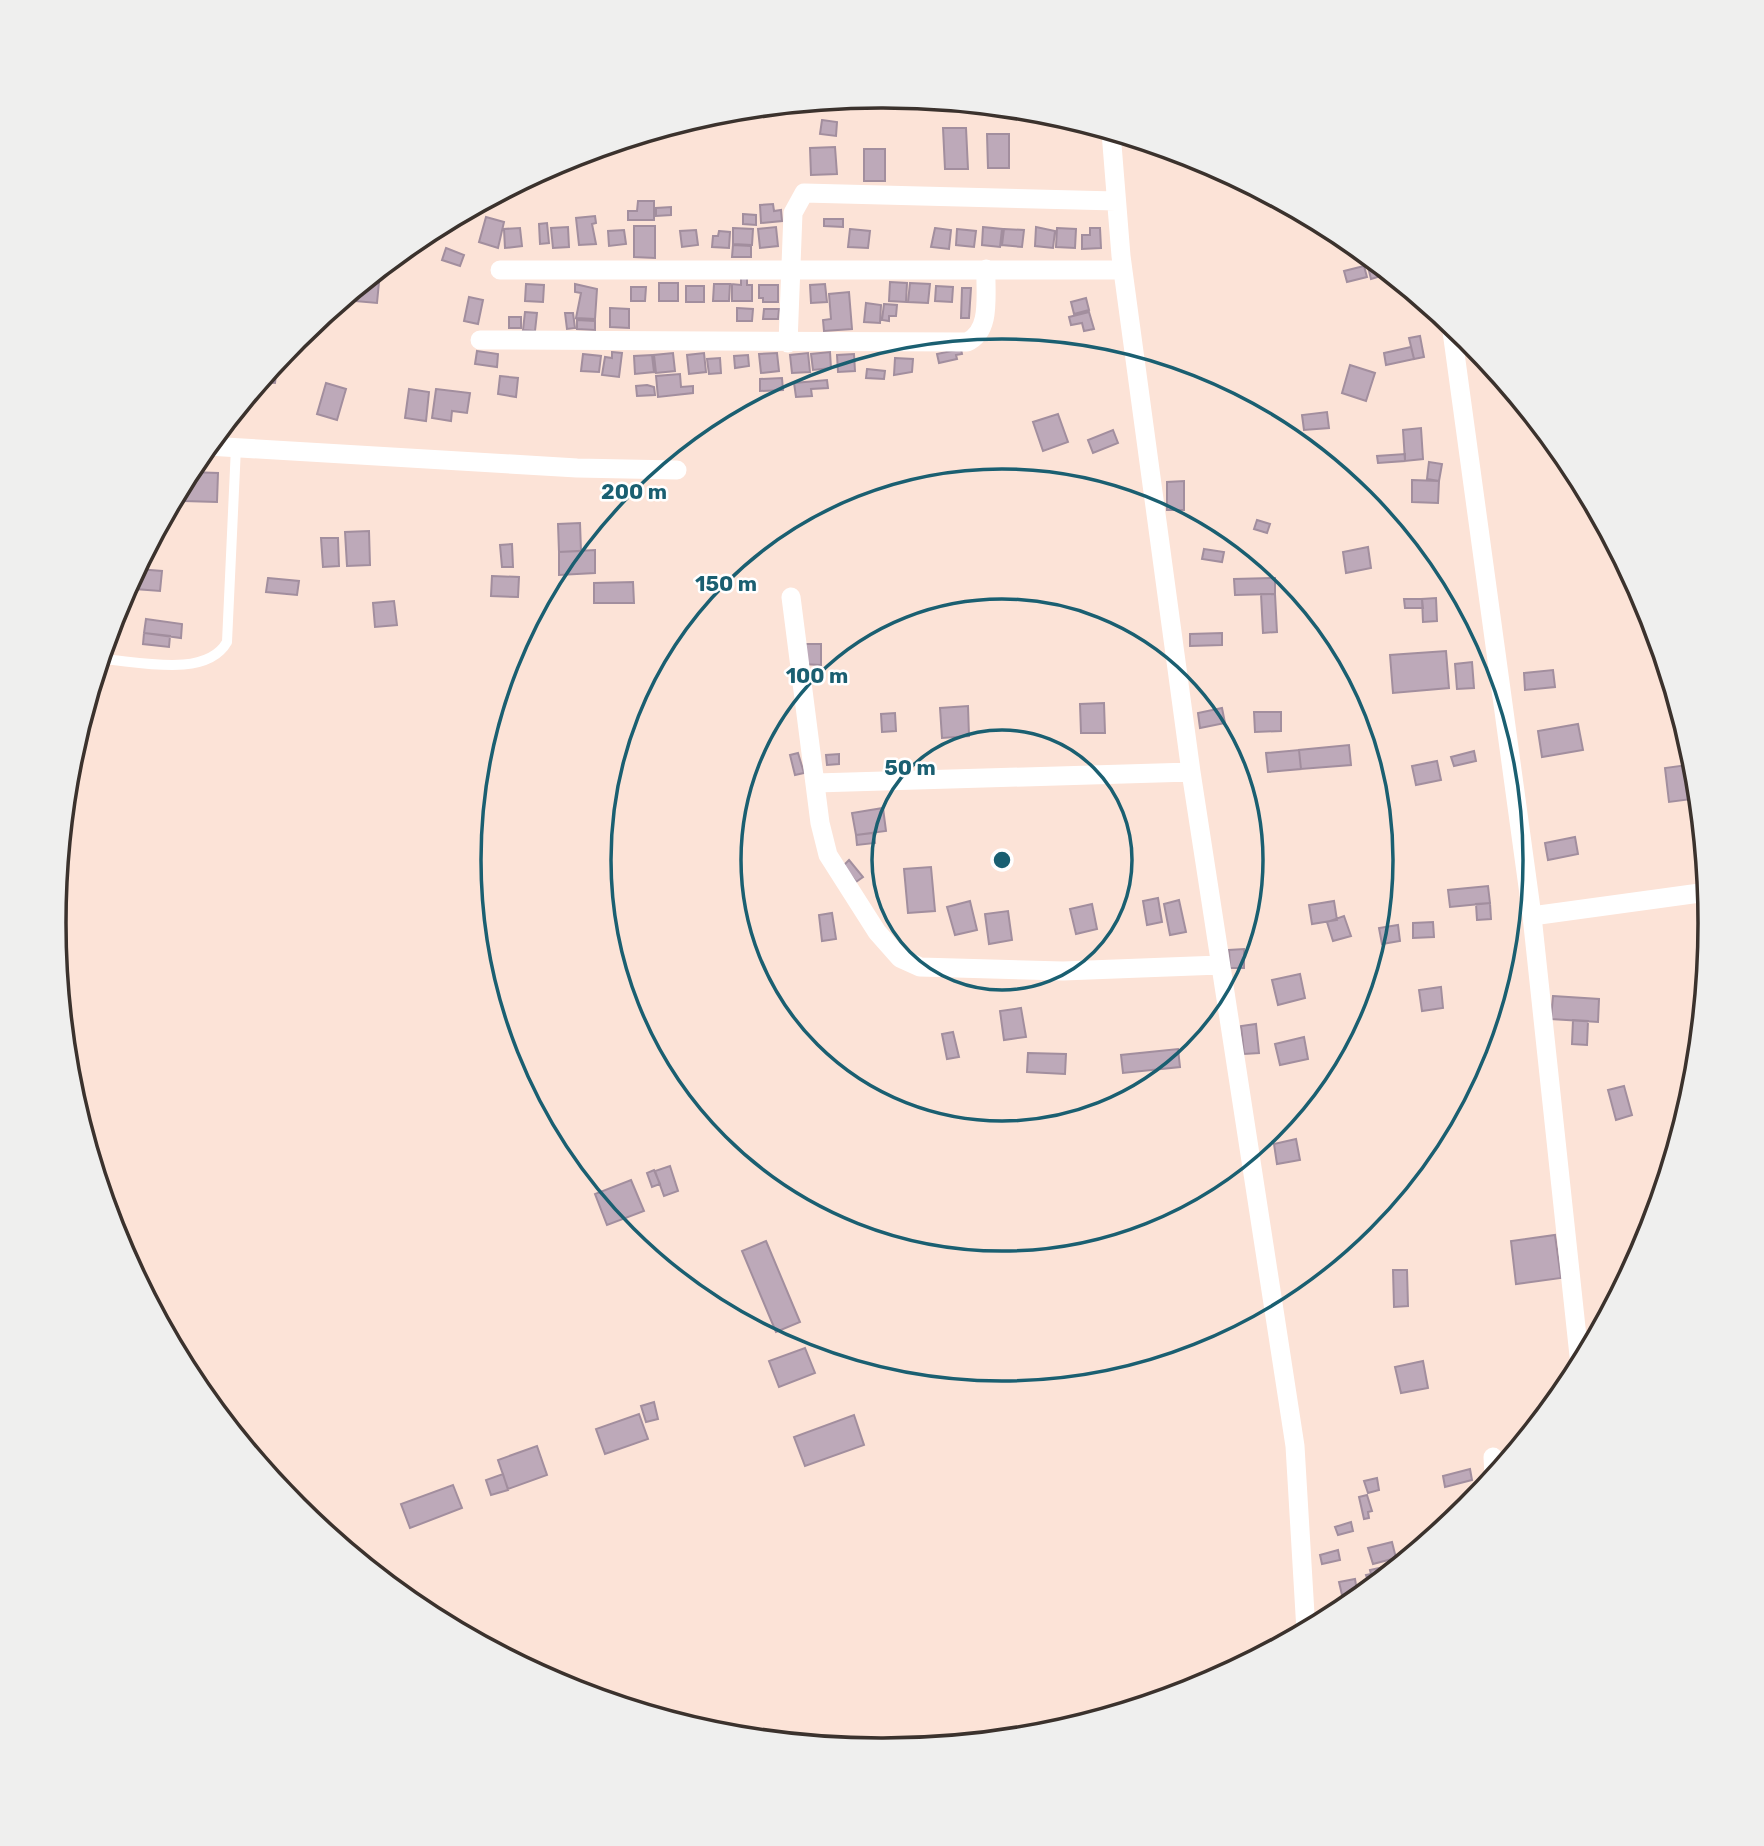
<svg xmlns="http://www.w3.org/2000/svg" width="1764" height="1846" font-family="Rubik,sans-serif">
<rect width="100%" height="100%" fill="#fce3d7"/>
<path fill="#bda9b9" stroke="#a28e9e" stroke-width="2" d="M 822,120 L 837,122 L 836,136 L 820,134 Z
M 943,128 L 966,128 L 968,169 L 945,169 Z
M 987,134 L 1009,134 L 1009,168 L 988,168 Z
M 835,147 L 837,174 L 811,175 L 810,148 Z
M 864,149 L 885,149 L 885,181 L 864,181 Z
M 638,201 L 654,201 L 654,220 L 628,220 L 628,211 L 637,211 Z
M 773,204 L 774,211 L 781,210 L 782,221 L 761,223 L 760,205 Z
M 671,207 L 671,215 L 656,216 L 656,208 Z
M 743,214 L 756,215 L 756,225 L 743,224 Z
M 595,216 L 596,223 L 592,224 L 596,244 L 579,245 L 576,218 Z
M 486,217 L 504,222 L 498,248 L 479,242 Z
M 824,219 L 843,219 L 843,227 L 824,226 Z
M 547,223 L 549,243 L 540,244 L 539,224 Z
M 634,226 L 655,226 L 655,258 L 634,257 Z
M 568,227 L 569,247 L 553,248 L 551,228 Z
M 776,227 L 778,246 L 760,248 L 758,229 Z
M 983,227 L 1002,229 L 1000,247 L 982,245 Z
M 1036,227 L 1055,231 L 1053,248 L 1035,246 Z
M 520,228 L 522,246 L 505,248 L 504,229 Z
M 733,228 L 753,229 L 752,245 L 733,244 Z
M 935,228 L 951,230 L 949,249 L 931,247 Z
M 1057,228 L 1076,229 L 1075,248 L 1056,247 Z
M 1090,228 L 1100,228 L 1101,248 L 1082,249 L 1082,235 L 1090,235 Z
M 850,229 L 870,231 L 868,248 L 848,247 Z
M 957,229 L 976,231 L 974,247 L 956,245 Z
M 1004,229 L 1024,230 L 1022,247 L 1002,245 Z
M 624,230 L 626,244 L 609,246 L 608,231 Z
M 696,230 L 698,245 L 682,247 L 680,231 Z
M 719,231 L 730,232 L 729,248 L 712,247 L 713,236 L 718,236 Z
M 733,245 L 751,246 L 751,257 L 732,257 Z
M 446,248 L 464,255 L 460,266 L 442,260 Z
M 1365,255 L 1382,268 L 1384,275 L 1371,279 Z
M 1364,266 L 1367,277 L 1347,282 L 1344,271 Z
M 741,276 L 747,276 L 747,285 L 752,285 L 752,301 L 732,301 L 732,284 L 741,285 Z
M 366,281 L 379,282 L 377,303 L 343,300 Z
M 890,282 L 907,283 L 906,302 L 889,301 Z
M 659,283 L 678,283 L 678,301 L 659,301 Z
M 910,283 L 930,284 L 928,303 L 908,302 Z
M 526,284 L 544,285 L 543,302 L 525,301 Z
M 575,284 L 597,289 L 595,319 L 576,318 L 581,293 L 575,292 Z
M 714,284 L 730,284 L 729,301 L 713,301 Z
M 825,284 L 827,302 L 811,303 L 810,285 Z
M 759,285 L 778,285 L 778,302 L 763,302 L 763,298 L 759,298 Z
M 686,286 L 704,286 L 704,302 L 686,302 Z
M 936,286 L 953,287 L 952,302 L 935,301 Z
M 631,287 L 646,287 L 645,301 L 631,301 Z
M 962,288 L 971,288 L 969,318 L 961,318 Z
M 849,292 L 852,329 L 824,331 L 823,320 L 831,319 L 829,294 Z
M 469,297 L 483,300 L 478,324 L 464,321 Z
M 1086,298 L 1089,310 L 1074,314 L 1071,302 Z
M 866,303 L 881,305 L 880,323 L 864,322 Z
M 884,304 L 897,305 L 896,316 L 889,316 L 889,321 L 882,320 Z
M 610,308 L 629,309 L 629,328 L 610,327 Z
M 737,308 L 753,309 L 752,321 L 737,321 Z
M 764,309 L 779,309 L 778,319 L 763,319 Z
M 525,312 L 537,313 L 535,331 L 523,330 Z
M 1089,312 L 1094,329 L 1084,331 L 1082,323 L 1071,325 L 1069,317 Z
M 565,313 L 573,313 L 575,328 L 567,329 Z
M 509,317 L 521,317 L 521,328 L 509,328 Z
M 577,320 L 595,321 L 595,330 L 577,329 Z
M 1420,336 L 1424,357 L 1414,359 L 1409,338 Z
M 1411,347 L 1414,359 L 1386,365 L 1384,353 Z
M 961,349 L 962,354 L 956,355 L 957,359 L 939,363 L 937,354 Z
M 477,351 L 498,354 L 497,367 L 475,364 Z
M 612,352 L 622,353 L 619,377 L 602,375 L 605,357 L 612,358 Z
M 830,352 L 831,368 L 813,370 L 811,354 Z
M 673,353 L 675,371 L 656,373 L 654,355 Z
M 704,353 L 706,372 L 689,374 L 687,355 Z
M 777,353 L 779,371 L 761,373 L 759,354 Z
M 808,353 L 810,372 L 792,373 L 790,355 Z
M 583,354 L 601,356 L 599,372 L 581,371 Z
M 854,354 L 855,371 L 838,372 L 837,355 Z
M 652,355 L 654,372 L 635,374 L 634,356 Z
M 748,355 L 749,366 L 735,368 L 734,356 Z
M 720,358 L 721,373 L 709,374 L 707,359 Z
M 895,358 L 913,359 L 912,372 L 894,375 Z
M 274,365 L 277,366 L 275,383 L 261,382 Z
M 1350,365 L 1375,373 L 1366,401 L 1342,393 Z
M 867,369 L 885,371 L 884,379 L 866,378 Z
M 680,374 L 681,387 L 693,386 L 693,393 L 658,397 L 656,376 Z
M 500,376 L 518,378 L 516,397 L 498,394 Z
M 782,378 L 783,390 L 760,391 L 760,379 Z
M 827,380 L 828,388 L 811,389 L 812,396 L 796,397 L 794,383 Z
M 326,383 L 346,389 L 337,420 L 317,414 Z
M 647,385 L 654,387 L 655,395 L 637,396 L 636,386 Z
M 409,389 L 429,392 L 426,421 L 405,418 Z
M 436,389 L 470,393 L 467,413 L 452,411 L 451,421 L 432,418 Z
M 1327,412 L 1329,428 L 1304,430 L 1302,415 Z
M 1058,414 L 1068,442 L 1043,451 L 1033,422 Z
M 1421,428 L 1423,459 L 1405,461 L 1403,430 Z
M 1113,430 L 1118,443 L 1093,453 L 1088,440 Z
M 1405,454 L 1405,461 L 1378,463 L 1377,456 Z
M 1429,462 L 1442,464 L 1439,481 L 1427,479 Z
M 189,472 L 218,473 L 217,502 L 184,501 L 185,481 Z
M 1412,480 L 1439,481 L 1438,503 L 1412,502 Z
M 1184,481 L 1184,510 L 1167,510 L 1167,482 Z
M 1257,520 L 1270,524 L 1267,533 L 1254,529 Z
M 580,523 L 581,551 L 559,552 L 558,524 Z
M 369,531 L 370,565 L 347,566 L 345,532 Z
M 321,538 L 338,538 L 339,566 L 323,567 Z
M 512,544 L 513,567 L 502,567 L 500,545 Z
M 1368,547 L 1371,568 L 1346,573 L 1343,552 Z
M 1204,549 L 1224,552 L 1222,562 L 1202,559 Z
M 595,550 L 595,573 L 559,575 L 559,552 Z
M 137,569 L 162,571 L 160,591 L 135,589 Z
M 492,576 L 519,577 L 518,597 L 491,596 Z
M 268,578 L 299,581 L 297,595 L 266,592 Z
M 1275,578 L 1275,594 L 1235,595 L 1234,579 Z
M 633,582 L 634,603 L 594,603 L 594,583 Z
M 1261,594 L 1275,594 L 1277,632 L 1263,633 Z
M 1436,598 L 1437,621 L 1423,622 L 1422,599 Z
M 1404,599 L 1422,599 L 1423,608 L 1405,608 Z
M 394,601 L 397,625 L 375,627 L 373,603 Z
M 146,619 L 182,624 L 181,638 L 144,633 Z
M 144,633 L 170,636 L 169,647 L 143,644 Z
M 1222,633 L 1222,645 L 1190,646 L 1190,634 Z
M 802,644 L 821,644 L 821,665 L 801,664 Z
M 1446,651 L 1449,688 L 1393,693 L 1390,655 Z
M 1472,662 L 1474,688 L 1457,689 L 1455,664 Z
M 1553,670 L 1555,687 L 1525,690 L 1524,673 Z
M 1104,703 L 1105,733 L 1081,733 L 1080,704 Z
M 968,706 L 969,736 L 942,738 L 940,708 Z
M 1222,708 L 1225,723 L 1200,728 L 1198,713 Z
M 1254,712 L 1281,712 L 1281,731 L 1255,732 Z
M 895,713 L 896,731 L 882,732 L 881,714 Z
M 1578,724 L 1583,750 L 1542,757 L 1538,731 Z
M 1349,745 L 1351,765 L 1301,769 L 1299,750 Z
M 1299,750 L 1301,769 L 1268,772 L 1266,753 Z
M 1474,751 L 1476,761 L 1454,766 L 1451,757 Z
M 798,753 L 804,773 L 795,775 L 790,755 Z
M 839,754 L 839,764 L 827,765 L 826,755 Z
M 1437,761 L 1441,780 L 1416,785 L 1412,766 Z
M 1687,765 L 1692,799 L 1669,802 L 1665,768 Z
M 883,808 L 886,831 L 856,835 L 852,813 Z
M 873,833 L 875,843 L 857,845 L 856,835 Z
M 1575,837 L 1578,854 L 1548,860 L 1545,843 Z
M 849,860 L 863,877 L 856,882 L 843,866 Z
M 931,867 L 935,911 L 908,913 L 904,869 Z
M 1488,886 L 1490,903 L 1450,907 L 1448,890 Z
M 1158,898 L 1162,922 L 1147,925 L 1143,901 Z
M 1179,900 L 1186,932 L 1170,935 L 1164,904 Z
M 970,901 L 977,930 L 955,935 L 947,907 Z
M 1334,901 L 1337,920 L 1312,924 L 1309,905 Z
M 1490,903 L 1491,919 L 1477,920 L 1476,904 Z
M 1092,904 L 1097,929 L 1076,934 L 1070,909 Z
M 1008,911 L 1012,940 L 989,944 L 985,914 Z
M 832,913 L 836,939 L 822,941 L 819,915 Z
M 1344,916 L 1351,936 L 1333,941 L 1327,922 Z
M 1433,922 L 1434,937 L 1413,938 L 1413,923 Z
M 1398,925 L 1400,941 L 1382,944 L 1379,928 Z
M 1244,949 L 1244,968 L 1230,968 L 1229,950 Z
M 1300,974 L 1305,998 L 1278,1005 L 1272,980 Z
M 1441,987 L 1443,1008 L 1422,1011 L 1419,990 Z
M 1553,996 L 1599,999 L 1598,1022 L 1551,1019 Z
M 1021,1008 L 1026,1037 L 1004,1040 L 1000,1011 Z
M 1573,1020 L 1588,1021 L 1587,1045 L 1572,1044 Z
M 1256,1024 L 1259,1053 L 1244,1054 L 1241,1026 Z
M 953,1032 L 959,1057 L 947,1059 L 942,1034 Z
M 1304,1037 L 1308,1059 L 1280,1065 L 1275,1044 Z
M 1178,1049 L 1180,1067 L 1123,1073 L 1121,1055 Z
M 1028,1053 L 1066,1054 L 1065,1074 L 1027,1072 Z
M 1624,1086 L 1632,1115 L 1616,1120 L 1608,1090 Z
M 1296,1139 L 1300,1160 L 1277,1164 L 1274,1144 Z
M 670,1166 L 678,1191 L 664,1196 L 655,1171 Z
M 654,1170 L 660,1184 L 652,1187 L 647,1173 Z
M 631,1180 L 644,1211 L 607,1225 L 595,1194 Z
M 1555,1235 L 1561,1278 L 1516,1284 L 1511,1241 Z
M 766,1241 L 800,1322 L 776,1332 L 742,1251 Z
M 1393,1270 L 1407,1270 L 1408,1306 L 1394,1307 Z
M 805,1348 L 815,1373 L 779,1387 L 769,1361 Z
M 1423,1361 L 1428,1388 L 1401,1393 L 1395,1367 Z
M 654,1402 L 658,1419 L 646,1422 L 641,1406 Z
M 639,1414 L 648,1439 L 605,1454 L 596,1429 Z
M 854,1415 L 864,1445 L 805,1466 L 794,1437 Z
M 537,1446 L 547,1475 L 508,1489 L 498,1460 Z
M 1470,1469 L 1472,1480 L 1445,1487 L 1443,1476 Z
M 503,1474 L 508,1490 L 491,1495 L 486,1480 Z
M 1377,1478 L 1379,1490 L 1368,1493 L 1364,1481 Z
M 453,1485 L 462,1508 L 410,1528 L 401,1504 Z
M 1367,1495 L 1372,1511 L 1368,1512 L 1369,1518 L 1364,1519 L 1359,1497 Z
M 1351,1522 L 1353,1531 L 1338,1535 L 1335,1527 Z
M 1392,1542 L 1396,1558 L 1373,1564 L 1368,1548 Z
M 1338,1550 L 1340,1560 L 1322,1564 L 1320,1555 Z
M 1388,1566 L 1386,1573 L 1367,1578 L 1366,1575 L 1371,1574 L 1370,1570 Z
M 1355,1579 L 1357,1591 L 1342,1595 L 1339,1582 Z"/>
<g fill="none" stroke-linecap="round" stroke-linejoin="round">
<path stroke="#fff" stroke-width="10" d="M 101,659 C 137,661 206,679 227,642 L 236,447"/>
<path stroke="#fff" stroke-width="19" d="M 1111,132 L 1121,256 L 1191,772 L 1295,1446 L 1306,1631
M 500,270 L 1123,270
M 1451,324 L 1532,916 L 1580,1365
M 480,340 L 967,342 C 992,331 985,294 986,269
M 788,343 L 793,213 L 804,193 L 1116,201
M 208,446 L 577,468 L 677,470
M 791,597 L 820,823 L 828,855 L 877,932 L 900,958 L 920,967 L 1063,971 L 1220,965
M 816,783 L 1191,772
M 1532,916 L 1707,892
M 1493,1457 L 1494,1476"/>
</g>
<g fill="none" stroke="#1a5f71" stroke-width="3.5">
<circle cx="1002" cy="860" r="130"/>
<circle cx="1002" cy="860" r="261"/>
<circle cx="1002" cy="860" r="391"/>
<circle cx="1002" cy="860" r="521"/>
</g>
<path d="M0 0H1764V1846H0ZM881 108H883A815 815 0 0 1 1698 923V923A815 815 0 0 1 883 1738H881A815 815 0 0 1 66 923V923A815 815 0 0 1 881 108Z" fill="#efefee" fill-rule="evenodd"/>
<path fill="none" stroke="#3b322d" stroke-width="3.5" d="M881 108H883A815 815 0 0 1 1698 923V923A815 815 0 0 1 883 1738H881A815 815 0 0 1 66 923V923A815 815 0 0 1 881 108Z"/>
<circle cx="1002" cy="860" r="10" fill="#1a5f71" stroke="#fff" stroke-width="3.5"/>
<g font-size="21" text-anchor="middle" font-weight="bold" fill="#1a5f71" stroke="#fff" stroke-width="5" stroke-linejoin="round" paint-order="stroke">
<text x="634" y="499">200 m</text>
<text x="726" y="591">150 m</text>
<text x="817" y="683">100 m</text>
<text x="910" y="775">50 m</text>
</g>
</svg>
